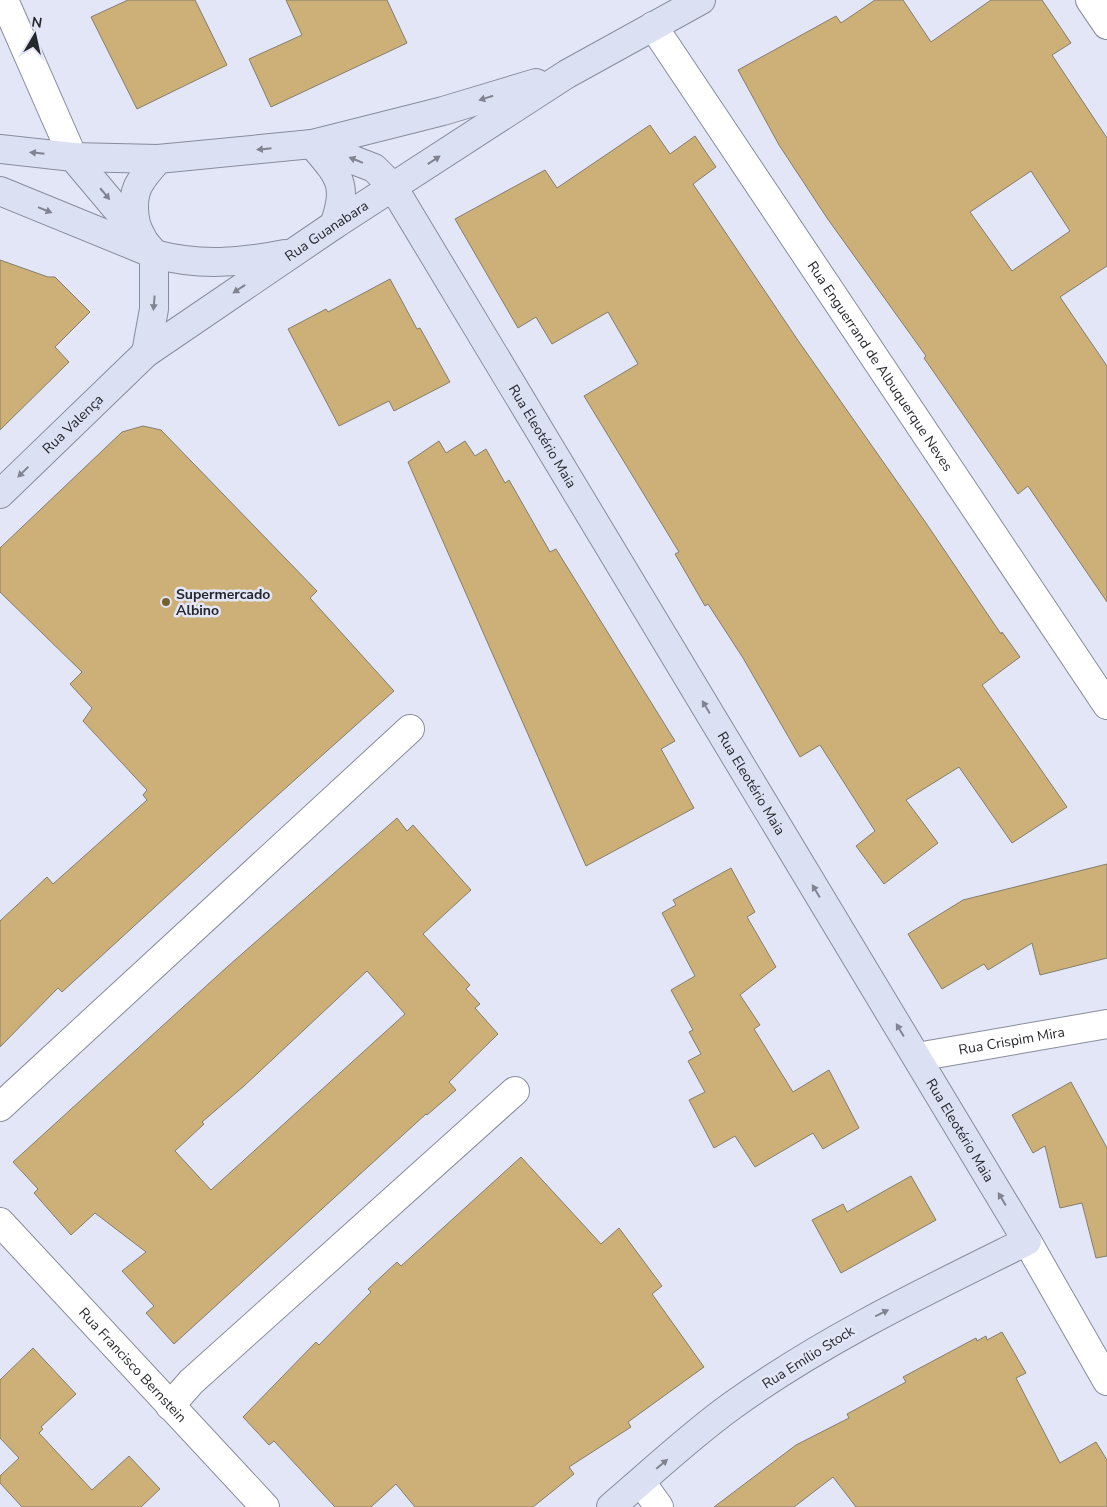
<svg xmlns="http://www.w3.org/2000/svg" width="1107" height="1507" font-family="'Nunito Sans',sans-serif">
<rect width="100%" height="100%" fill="#e2e6f7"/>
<path fill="#cdb077" stroke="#847d6e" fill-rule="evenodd" d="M 128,0 L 195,0 L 227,65 L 137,109 L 91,17 Z
M 286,0 L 387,0 L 407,43 L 271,107 L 249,59 L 302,35 Z
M 875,0 L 903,0 L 931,42 L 991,0 L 1042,0 L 1071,43 L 1052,55 L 1107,138 L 1107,266 L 1060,297 L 1107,366 L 1107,602 L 1028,486 L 1018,494 L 924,358 L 926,356 L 827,218 L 779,145 L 738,70 L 836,16 L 841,23 ZM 1031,171 L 1070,231 L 1012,271 L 970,212 Z
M 650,125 L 670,154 L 695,136 L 716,167 L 693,184 L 797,339 L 926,523 L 1001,634 L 1002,632 L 1020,657 L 982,685 L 1067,807 L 1012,843 L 959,767 L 906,800 L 938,843 L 884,884 L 856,846 L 875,831 L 820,745 L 800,757 L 743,658 L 708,604 L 705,606 L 675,554 L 679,552 L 584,396 L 638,364 L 608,312 L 552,344 L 536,317 L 518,328 L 455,219 L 545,170 L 557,188 Z
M 0,260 L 48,277 L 55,277 L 90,312 L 55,347 L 69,362 L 0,430 Z
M 390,279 L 417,329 L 420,328 L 450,382 L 394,411 L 389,401 L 339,426 L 288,329 L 326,309 L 328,312 Z
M 143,426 L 161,430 L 317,591 L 310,598 L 394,691 L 250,820 L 62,992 L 58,988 L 0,1047 L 0,921 L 47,877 L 53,884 L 147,800 L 143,795 L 147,790 L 83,721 L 92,708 L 70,684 L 82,672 L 0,592 L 0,548 L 122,432 Z
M 439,441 L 446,453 L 465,441 L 475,456 L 486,449 L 505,483 L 509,480 L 550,552 L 556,549 L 675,741 L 661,749 L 694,808 L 586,866 L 408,462 Z
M 397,818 L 407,831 L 413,825 L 471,890 L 423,934 L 470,985 L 466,989 L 480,1004 L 475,1008 L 498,1034 L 449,1082 L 456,1090 L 427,1115 L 426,1114 L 174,1344 L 146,1313 L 154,1306 L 122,1271 L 146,1252 L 95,1213 L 71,1235 L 34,1193 L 38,1189 L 13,1162 L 227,967 ZM 367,971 L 405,1014 L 211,1190 L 175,1151 L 204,1124 L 202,1122 L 244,1086 Z
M 1107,864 L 1107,958 L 1040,975 L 1032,943 L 988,970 L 984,964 L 942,989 L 908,934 L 963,900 Z
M 731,868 L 755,912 L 747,917 L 776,967 L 740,995 L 760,1025 L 754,1029 L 793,1092 L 829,1070 L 859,1128 L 823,1149 L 813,1133 L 755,1167 L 735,1136 L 714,1148 L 689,1100 L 705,1092 L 688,1061 L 701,1054 L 689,1032 L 693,1030 L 671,990 L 695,976 L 662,913 L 676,905 L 673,900 Z
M 1071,1082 L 1107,1148 L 1107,1256 L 1096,1258 L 1082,1203 L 1060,1208 L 1045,1146 L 1033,1153 L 1012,1115 Z
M 521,1157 L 601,1244 L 619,1228 L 662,1286 L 652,1294 L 704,1367 L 628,1422 L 631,1427 L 569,1467 L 574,1474 L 533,1507 L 415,1507 L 396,1484 L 371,1507 L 335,1507 L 274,1441 L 269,1445 L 243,1417 L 316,1342 L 319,1345 L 371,1292 L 368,1289 L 397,1262 L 401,1266 Z
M 911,1176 L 936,1220 L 841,1273 L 812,1220 L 843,1204 L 847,1212 Z
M 1002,1332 L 1026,1373 L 1016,1378 L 1060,1463 L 1096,1442 L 1107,1460 L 1107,1507 L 856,1507 L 833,1477 L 794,1507 L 714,1507 L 796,1445 L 849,1418 L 847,1414 L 906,1382 L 903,1377 L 976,1338 L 977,1341 L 986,1336 L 987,1340 Z
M 33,1348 L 76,1394 L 41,1427 L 43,1429 L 39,1433 L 92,1490 L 129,1456 L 160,1489 L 141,1507 L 22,1507 L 0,1483 L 0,1476 L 19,1458 L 0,1438 L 0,1380 Z"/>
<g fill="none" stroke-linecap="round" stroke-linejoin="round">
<g stroke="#888c9b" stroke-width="30">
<g id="street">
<path d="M 4,0 L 73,157"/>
<path d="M 1090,0 L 1107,25"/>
<path id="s1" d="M 653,26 L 1107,705"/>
<path id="s2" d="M 917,1057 L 1107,1024"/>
<path d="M 0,1107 L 410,729"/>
<path id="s3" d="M 0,1222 L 265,1507"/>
<path d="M 1027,1241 L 1107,1381"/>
<path d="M 170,1406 L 191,1382 L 515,1091"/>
<path d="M 641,1482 L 659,1507"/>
</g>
</g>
<g stroke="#888c9b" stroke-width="30">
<g id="secondary">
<path id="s4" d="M 312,144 L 374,168 L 393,187 L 1027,1241 C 926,1291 825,1339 733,1405 C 691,1435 651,1473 611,1507"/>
<path d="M 313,145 C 339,176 349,184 334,225"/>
<path d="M 0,149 L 73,157 L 158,159 L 312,144 L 443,111 L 536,83"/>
<path d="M 73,157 L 152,251"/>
<path d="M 0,191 L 154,254 C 198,266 241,263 285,254"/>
<path d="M 142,237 C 132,222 131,195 141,181 C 146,173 153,166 158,159"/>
<path d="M 146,353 L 154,309 L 154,254"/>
<path id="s5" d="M 0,494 L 146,353 L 334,225 L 567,74 L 701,0"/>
</g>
</g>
<use href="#street" stroke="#fff" stroke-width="28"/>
<use href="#secondary" stroke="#dce0f3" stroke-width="28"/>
</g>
<defs><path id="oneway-solid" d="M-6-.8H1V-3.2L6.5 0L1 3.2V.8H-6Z" transform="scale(1.25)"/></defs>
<g fill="#818490">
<use href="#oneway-solid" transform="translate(486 98) rotate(163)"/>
<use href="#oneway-solid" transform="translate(264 149) rotate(174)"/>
<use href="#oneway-solid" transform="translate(37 153) rotate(-174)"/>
<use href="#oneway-solid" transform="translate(356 160) rotate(-158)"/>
<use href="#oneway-solid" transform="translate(434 160) rotate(-33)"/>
<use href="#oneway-solid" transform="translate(105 194) rotate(50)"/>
<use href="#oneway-solid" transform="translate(45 210) rotate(22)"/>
<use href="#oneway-solid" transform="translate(239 289) rotate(146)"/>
<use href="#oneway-solid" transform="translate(154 303) rotate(95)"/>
<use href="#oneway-solid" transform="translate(23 472) rotate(136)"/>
<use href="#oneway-solid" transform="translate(706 707) rotate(-121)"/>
<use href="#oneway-solid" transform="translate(816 891) rotate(-121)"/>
<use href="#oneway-solid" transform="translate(900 1030) rotate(-121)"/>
<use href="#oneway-solid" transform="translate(1002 1199) rotate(-121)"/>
<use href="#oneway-solid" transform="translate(882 1313) rotate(-26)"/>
<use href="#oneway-solid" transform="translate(662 1464) rotate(-40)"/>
</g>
<circle fill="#776130" stroke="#e2e6f7" stroke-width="2" cx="166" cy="602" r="5"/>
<g text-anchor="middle" stroke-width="5" stroke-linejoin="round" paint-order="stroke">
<g font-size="14" fill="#26272d" stroke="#e2e6f7">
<text dy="5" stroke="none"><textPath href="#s5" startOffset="421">Rua Guanabara</textPath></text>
<text dy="5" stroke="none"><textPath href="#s1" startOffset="409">Rua Enguerrand de Albuquerque Neves</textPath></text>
<text dy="5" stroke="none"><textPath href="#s5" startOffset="101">Rua Valença</textPath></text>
<text dy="5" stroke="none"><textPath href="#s4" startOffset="384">Rua Eleotério Maia</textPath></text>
<text dy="5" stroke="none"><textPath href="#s4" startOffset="789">Rua Eleotério Maia</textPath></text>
<text dy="5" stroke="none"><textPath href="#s2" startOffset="96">Rua Crispim Mira</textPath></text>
<text dy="5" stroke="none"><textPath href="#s4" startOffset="1194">Rua Eleotério Maia</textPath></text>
<text transform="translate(808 1357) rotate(-32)" y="5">Rua Emílio Stock</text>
<text dy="5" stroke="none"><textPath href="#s3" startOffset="195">Rua Francisco Bernstein</textPath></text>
</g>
<g font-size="14" font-weight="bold" fill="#26272d" stroke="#e2e6f7" text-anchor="start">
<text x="176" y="599">Supermercado<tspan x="176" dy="16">Albino</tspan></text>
</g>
</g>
<g transform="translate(35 35) rotate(9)" stroke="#e2e6f7" stroke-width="4" paint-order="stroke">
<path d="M0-4L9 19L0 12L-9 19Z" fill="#26272d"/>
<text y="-8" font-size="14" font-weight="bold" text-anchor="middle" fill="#26272d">N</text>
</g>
</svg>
